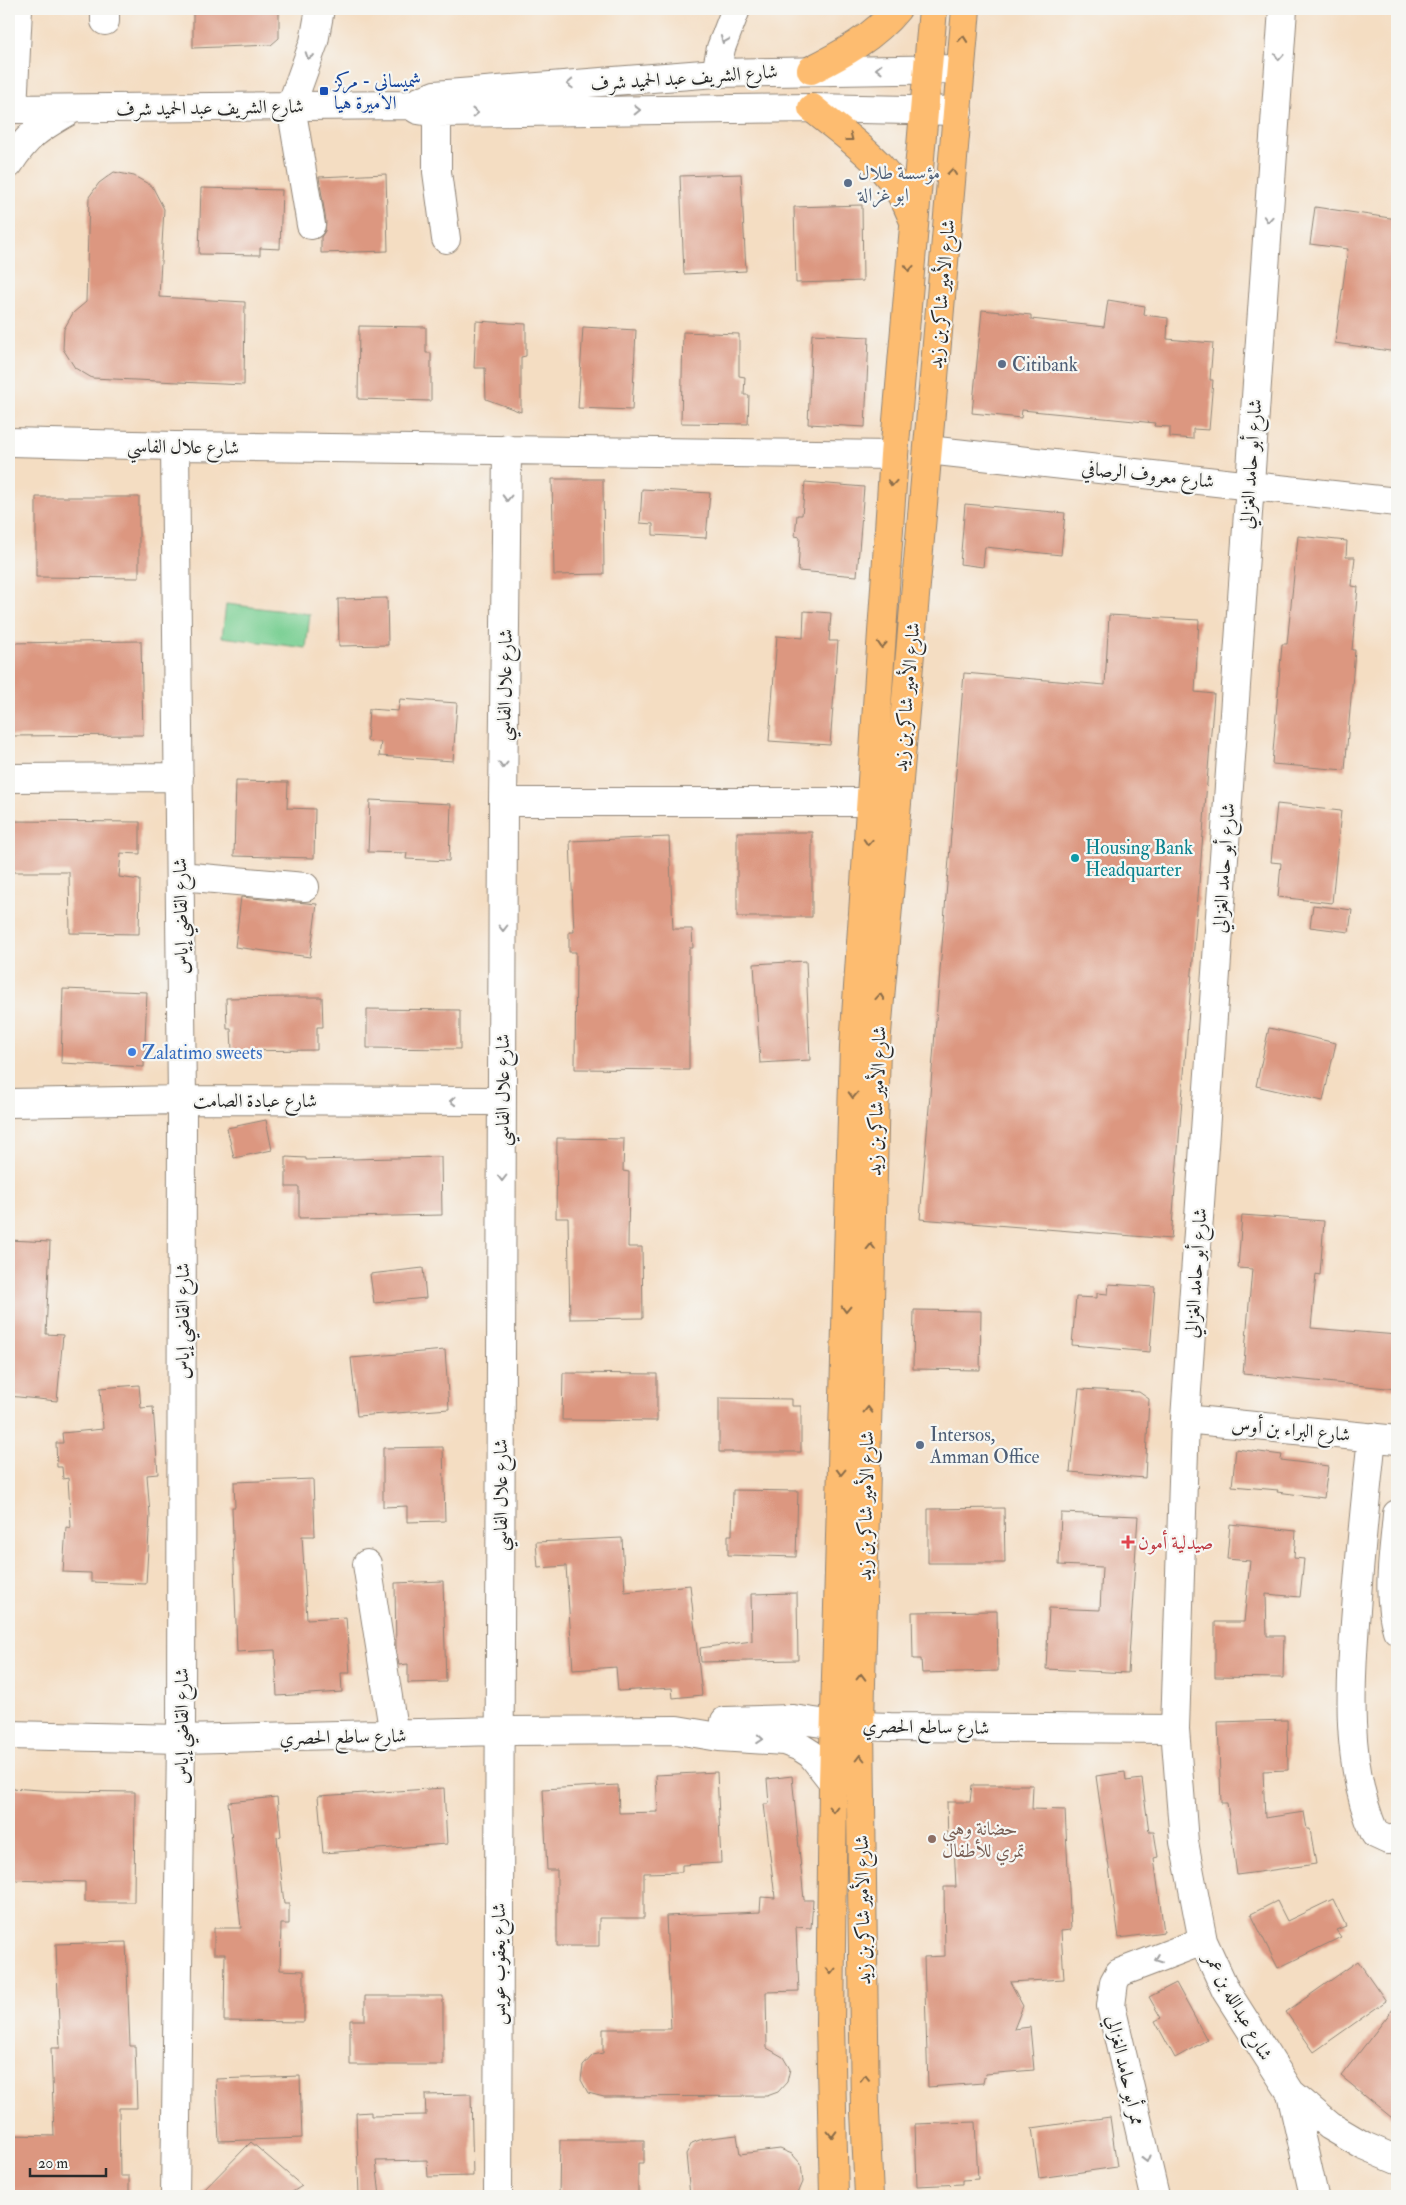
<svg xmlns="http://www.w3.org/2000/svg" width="1406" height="2205" font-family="'IM FELL Double Pica',Amiri,serif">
<rect width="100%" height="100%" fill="#f6f6f2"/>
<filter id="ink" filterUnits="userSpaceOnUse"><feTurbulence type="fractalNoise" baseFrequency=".02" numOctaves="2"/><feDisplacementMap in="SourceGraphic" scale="10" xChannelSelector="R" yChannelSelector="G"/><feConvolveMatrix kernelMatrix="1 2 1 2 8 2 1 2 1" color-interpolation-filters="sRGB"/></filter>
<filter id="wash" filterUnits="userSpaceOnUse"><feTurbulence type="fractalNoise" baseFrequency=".0096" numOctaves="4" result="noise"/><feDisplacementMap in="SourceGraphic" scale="20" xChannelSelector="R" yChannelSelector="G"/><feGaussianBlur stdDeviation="1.12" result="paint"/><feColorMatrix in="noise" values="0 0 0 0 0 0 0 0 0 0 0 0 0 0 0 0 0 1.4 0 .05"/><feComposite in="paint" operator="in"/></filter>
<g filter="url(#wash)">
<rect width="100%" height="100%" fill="#f4ddc2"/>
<path fill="#79cf93" stroke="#527d5f" d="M 226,604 L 310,614 L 306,648 L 222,637 Z"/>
<g id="blocks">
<path fill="#dc9780" d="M 193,9 L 279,9 L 279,38 L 271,45 L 193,48 Z
M 114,172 L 134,176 L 152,186 L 164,209 L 159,297 L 245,302 L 244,385 L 92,378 L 75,368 L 63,349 L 64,329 L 73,313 L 86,302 L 89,197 L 99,183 Z
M 386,174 L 388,251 L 321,253 L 321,237 L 325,231 L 326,222 L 319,177 Z
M 741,174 L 746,271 L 684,274 L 680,176 Z
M 201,188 L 282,190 L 280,249 L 260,248 L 260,255 L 199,254 Z
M 862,205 L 863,281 L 796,283 L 794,207 Z
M 1315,207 L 1397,219 L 1397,352 L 1335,343 L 1348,249 L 1310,244 Z
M 1108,300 L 1145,306 L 1144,315 L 1168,318 L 1167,339 L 1213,343 L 1210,380 L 1213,380 L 1209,430 L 1193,429 L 1193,439 L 1170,437 L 1170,427 L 1154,426 L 1155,423 L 1022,410 L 1021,418 L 972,413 L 982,310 L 1031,315 L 1031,319 L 1104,327 Z
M 476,321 L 526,324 L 526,356 L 521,357 L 521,412 L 486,399 L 485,368 L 474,368 Z
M 359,326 L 426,327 L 426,353 L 431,353 L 431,401 L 358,399 Z
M 583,327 L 636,330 L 632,410 L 578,408 Z
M 683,332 L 739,334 L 739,376 L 745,377 L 744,395 L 749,395 L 748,424 L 681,423 Z
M 812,334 L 869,337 L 865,427 L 808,424 Z
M 552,479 L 603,479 L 604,574 L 554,575 Z
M 805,482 L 864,487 L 857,576 L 798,571 L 800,537 L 795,536 L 797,515 L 802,515 Z
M 642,489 L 710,493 L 706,538 L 653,535 L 653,524 L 640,523 Z
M 36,497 L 139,497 L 139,578 L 36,577 Z
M 965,504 L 1065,513 L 1061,555 L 985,547 L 983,567 L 960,564 Z
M 1298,536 L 1347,541 L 1346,557 L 1355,557 L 1352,586 L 1358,587 L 1352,650 L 1355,650 L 1345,770 L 1272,764 L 1282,644 L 1287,644 Z
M 387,598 L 388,645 L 339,646 L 338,599 Z
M 804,611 L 831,613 L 829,641 L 838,641 L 830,745 L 769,741 L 777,636 L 803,638 Z
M 1109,615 L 1199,620 L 1195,692 L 1214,694 L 1171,1239 L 920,1219 L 964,673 L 1105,685 Z
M 141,641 L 143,735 L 9,736 L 9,643 Z
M 400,699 L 457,703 L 453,761 L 379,756 L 381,742 L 367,741 L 369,709 L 398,711 Z
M 236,781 L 288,782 L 287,808 L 315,809 L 314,858 L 234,856 Z
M 370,800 L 451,804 L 449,861 L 406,859 L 407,853 L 368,852 Z
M 1277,804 L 1341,811 L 1332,903 L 1278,897 L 1281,863 L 1271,862 Z
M 9,821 L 140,822 L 140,854 L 121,853 L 119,877 L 140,880 L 139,934 L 70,933 L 69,872 L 9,872 Z
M 737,832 L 812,832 L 812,917 L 737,917 Z
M 669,837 L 673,929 L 692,929 L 693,948 L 689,948 L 689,1070 L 575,1069 L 576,952 L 569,952 L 569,932 L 574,932 L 570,841 Z
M 241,897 L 317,904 L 310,957 L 235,947 Z
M 1313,905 L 1352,910 L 1349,932 L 1310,927 Z
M 806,961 L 810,1060 L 760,1063 L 754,964 Z
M 63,989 L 147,992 L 144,1067 L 61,1063 Z
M 293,997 L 322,997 L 323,1027 L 317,1027 L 317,1050 L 232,1051 L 231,1029 L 227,1029 L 226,998 Z
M 367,1009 L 460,1010 L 460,1049 L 367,1048 Z
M 1269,1028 L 1336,1043 L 1323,1101 L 1256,1086 Z
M 266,1120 L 272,1150 L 234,1158 L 227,1128 Z
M 557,1138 L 624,1139 L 623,1171 L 629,1172 L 628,1247 L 642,1247 L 643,1318 L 570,1319 L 568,1218 L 556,1218 Z
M 286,1157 L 306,1158 L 306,1160 L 441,1157 L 442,1215 L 299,1218 L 299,1187 L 286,1187 Z
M 1242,1215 L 1324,1221 L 1320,1275 L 1316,1274 L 1311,1328 L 1397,1335 L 1397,1389 L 1243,1374 L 1252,1269 L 1238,1268 Z
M 9,1240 L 50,1242 L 46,1334 L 63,1335 L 57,1401 L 9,1396 Z
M 423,1268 L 426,1298 L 374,1303 L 370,1274 Z
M 1109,1284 L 1155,1287 L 1150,1352 L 1072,1345 L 1076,1297 L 1097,1298 L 1097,1293 L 1108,1294 Z
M 914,1310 L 981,1311 L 980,1370 L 913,1369 Z
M 445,1350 L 449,1409 L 357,1416 L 351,1358 Z
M 563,1373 L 657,1374 L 657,1421 L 562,1420 Z
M 139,1385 L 141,1408 L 153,1407 L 158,1474 L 147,1475 L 150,1515 L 146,1584 L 91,1582 L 91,1573 L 63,1572 L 66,1527 L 71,1528 L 68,1478 L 63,1479 L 62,1467 L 57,1467 L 56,1443 L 63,1443 L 62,1433 L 103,1429 L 100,1388 Z
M 1079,1389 L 1139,1392 L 1149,1399 L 1145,1478 L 1070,1472 Z
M 719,1398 L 792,1399 L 792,1406 L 801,1406 L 801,1452 L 719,1452 Z
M 443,1447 L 445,1521 L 407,1522 L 407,1506 L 383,1507 L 383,1448 Z
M 1236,1449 L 1282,1455 L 1281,1460 L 1328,1466 L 1324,1498 L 1277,1492 L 1278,1490 L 1232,1486 Z
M 313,1479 L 315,1536 L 302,1536 L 307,1619 L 346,1617 L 350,1673 L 341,1673 L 342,1692 L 277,1696 L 275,1650 L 237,1652 L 232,1507 L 235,1507 L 234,1482 Z
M 733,1490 L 798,1491 L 796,1557 L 728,1555 L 728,1535 L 732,1535 Z
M 1004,1508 L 1005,1563 L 928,1563 L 928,1509 Z
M 1061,1513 L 1138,1516 L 1128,1673 L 1046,1669 L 1049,1608 L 1100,1610 L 1102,1567 L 1059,1565 Z
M 1230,1524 L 1296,1531 L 1294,1558 L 1304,1559 L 1300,1597 L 1266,1594 L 1267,1636 L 1284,1636 L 1283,1678 L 1215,1677 L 1215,1622 L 1244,1622 L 1250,1561 L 1227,1559 Z
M 622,1538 L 625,1592 L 690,1585 L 702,1695 L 673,1698 L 672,1688 L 618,1691 L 616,1667 L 573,1670 L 566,1566 L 538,1568 L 536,1542 Z
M 443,1581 L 446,1682 L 408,1683 L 408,1664 L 399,1665 L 396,1650 L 395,1583 Z
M 797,1593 L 798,1660 L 701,1662 L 700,1648 L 752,1641 L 751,1594 Z
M 997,1611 L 998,1671 L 922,1673 L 921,1659 L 913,1659 L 912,1612 Z
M 1287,1720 L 1288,1770 L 1263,1771 L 1265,1818 L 1304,1812 L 1307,1829 L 1310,1829 L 1316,1864 L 1237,1875 L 1227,1803 L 1221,1803 L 1218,1722 Z
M 717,1772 L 721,1863 L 682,1865 L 682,1872 L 644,1873 L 644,1918 L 599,1918 L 599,1946 L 557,1946 L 557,1870 L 547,1870 L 543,1789 L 618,1785 L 619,1813 L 658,1812 L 656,1775 Z
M 1125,1772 L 1126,1781 L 1142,1779 L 1149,1832 L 1154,1832 L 1158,1857 L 1154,1858 L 1164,1932 L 1119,1938 L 1096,1776 Z
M 792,1776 L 804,1900 L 813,1900 L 811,1928 L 796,1927 L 799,1991 L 766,1992 L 767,2048 L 783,2057 L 790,2069 L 787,2082 L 778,2092 L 767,2096 L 604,2097 L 588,2093 L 581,2080 L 583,2066 L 593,2055 L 603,2053 L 603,2029 L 671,2029 L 666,1916 L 760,1912 L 761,1897 L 775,1898 L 764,1804 L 769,1804 L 767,1779 Z
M 972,1785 L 1033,1785 L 1032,1809 L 1065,1810 L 1071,1930 L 1061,1931 L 1064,1979 L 1010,1982 L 1023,2006 L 1014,2029 L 1030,2027 L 1034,2070 L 985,2074 L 983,2083 L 928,2087 L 924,1957 L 945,1956 L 944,1887 L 956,1887 L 954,1844 L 948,1844 L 947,1802 L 970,1802 Z
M 11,1788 L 54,1791 L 135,1792 L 134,1902 L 85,1902 L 85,1882 L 9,1880 Z
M 444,1788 L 447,1844 L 323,1853 L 318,1796 Z
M 277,1797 L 281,1836 L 277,1837 L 284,1904 L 289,1904 L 289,1924 L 281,1924 L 280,1970 L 304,1971 L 304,2022 L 224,2021 L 225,1954 L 214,1954 L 214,1928 L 241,1928 L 228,1802 Z
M 1333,1899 L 1346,1926 L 1336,1930 L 1341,1937 L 1278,1968 L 1251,1914 L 1277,1901 L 1287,1921 Z
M 126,1942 L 130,2046 L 135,2046 L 137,2108 L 119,2108 L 120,2176 L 129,2176 L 129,2196 L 9,2196 L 9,2135 L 54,2136 L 51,2048 L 60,2048 L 56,1944 Z
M 1358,1961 L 1386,2001 L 1314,2052 L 1286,2012 Z
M 1176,1983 L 1207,2040 L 1175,2058 L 1155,2021 L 1161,2018 L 1149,1997 Z
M 365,1996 L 443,1996 L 443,2065 L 350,2065 L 350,2020 L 365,2020 Z
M 1397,2004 L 1397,2122 L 1341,2076 Z
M 300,2076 L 302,2138 L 219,2141 L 216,2079 Z
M 471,2094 L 473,2176 L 428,2177 L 427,2160 L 376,2161 L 380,2196 L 359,2196 L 356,2113 L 371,2112 L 371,2116 L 426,2115 L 425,2095 Z
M 1110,2117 L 1117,2167 L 1039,2178 L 1032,2128 Z
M 975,2122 L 978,2179 L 962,2180 L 962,2184 L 917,2186 L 915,2124 Z
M 737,2135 L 740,2154 L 780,2149 L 792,2154 L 801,2164 L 803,2182 L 797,2196 L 690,2196 L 686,2154 L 692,2143 L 702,2139 Z
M 560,2140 L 644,2140 L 644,2163 L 638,2163 L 638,2196 L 559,2196 Z
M 251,2142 L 302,2186 L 286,2196 L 198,2196 Z"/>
</g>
</g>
<g filter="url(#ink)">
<use href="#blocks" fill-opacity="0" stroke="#908476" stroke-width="1"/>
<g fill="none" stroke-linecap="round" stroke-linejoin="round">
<g stroke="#908476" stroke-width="30">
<path id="minor" d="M 105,9 L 105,21
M 1283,9 L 1185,1419 L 1175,1729 L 1184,1842 L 1203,1941 L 1226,1991 L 1291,2093 L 1330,2126 L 1364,2146 L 1397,2160
M 716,73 L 721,48 L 736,9
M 410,105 L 435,95 L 716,73 L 961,69
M 9,109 L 410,105 L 418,110 L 437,113 L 812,108 L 958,111
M 13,109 L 18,9
M 437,113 L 437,172 L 446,239
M 9,164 C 28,134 40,128 71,110
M 311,225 L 291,106 L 314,42 L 320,9
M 9,442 L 175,446 L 894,455
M 928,450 L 1397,502
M 9,778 L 179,777
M 503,802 L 871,802 L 894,804
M 180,876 L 305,887
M 9,1103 L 182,1100 L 502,1101
M 1185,1419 L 1397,1440
M 1372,1437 C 1366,1494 1360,1552 1356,1610 C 1350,1684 1345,1765 1375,1834 L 1388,1840 L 1397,1838
M 1397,1514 C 1394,1553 1386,1593 1397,1630
M 367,1564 L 394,1735
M 725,1721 L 793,1719 L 836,1725 L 890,1727 L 1175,1729
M 9,1735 L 181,1739 L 499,1731 L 677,1730 L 719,1737 L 784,1741 L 800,1747 L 811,1754 L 833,1782
M 1291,2093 L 1314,2196
M 175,2196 L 181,1739 L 182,1100 L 175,446
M 498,2196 L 503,802 L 507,449
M 1155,2196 L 1111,2006 L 1114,1982 L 1119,1973 L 1203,1941"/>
</g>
<g stroke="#908476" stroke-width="30">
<path id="major" d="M 811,70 C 843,54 874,37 897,9
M 812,108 C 855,144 892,165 913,219
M 834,2196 L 830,2024 L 833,1782 L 854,1046 L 894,455 L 933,9
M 869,2196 L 865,2112 L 860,1726 L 876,1045 L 966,9"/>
</g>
<use href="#minor" stroke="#fff" stroke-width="28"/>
<use href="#major" stroke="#fdbc6f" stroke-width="28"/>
</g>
<defs><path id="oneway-chevron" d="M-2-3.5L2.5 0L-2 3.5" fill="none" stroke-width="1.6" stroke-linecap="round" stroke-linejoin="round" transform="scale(1.25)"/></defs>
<g stroke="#8a6c4a">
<use href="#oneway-chevron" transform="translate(963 39) rotate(-85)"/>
<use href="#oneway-chevron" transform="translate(850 138) rotate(38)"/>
<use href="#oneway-chevron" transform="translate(952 172) rotate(-84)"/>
<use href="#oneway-chevron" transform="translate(909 268) rotate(95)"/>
<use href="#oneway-chevron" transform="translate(892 483) rotate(94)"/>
<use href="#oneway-chevron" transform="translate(882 645) rotate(94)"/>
<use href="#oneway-chevron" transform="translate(868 842) rotate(94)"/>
<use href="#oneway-chevron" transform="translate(880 997) rotate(-85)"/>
<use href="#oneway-chevron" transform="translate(853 1095) rotate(92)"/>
<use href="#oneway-chevron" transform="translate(871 1247) rotate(-89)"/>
<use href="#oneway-chevron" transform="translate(846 1309) rotate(92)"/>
<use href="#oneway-chevron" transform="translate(868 1410) rotate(-89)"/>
<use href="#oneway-chevron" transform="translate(841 1472) rotate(92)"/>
<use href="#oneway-chevron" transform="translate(861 1677) rotate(-89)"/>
<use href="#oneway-chevron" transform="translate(860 1758) rotate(-90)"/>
<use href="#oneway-chevron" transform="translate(833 1809) rotate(90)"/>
<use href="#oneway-chevron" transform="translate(831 1971) rotate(91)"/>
<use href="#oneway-chevron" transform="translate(865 2078) rotate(-91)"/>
<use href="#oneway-chevron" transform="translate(832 2134) rotate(89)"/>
</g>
<g stroke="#a0a0a0">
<use href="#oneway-chevron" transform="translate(724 40) rotate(112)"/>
<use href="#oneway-chevron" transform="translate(309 56) rotate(109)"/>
<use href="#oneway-chevron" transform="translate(1279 57) rotate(94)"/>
<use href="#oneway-chevron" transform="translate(879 69) rotate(179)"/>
<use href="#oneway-chevron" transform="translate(570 84) rotate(177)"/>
<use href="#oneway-chevron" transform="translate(637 110) rotate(-1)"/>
<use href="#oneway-chevron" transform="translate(475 113) rotate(-1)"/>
<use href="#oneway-chevron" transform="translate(1268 219) rotate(94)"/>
<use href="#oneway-chevron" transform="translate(507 498) rotate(91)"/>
<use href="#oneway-chevron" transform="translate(503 765) rotate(91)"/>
<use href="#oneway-chevron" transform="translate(503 928) rotate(90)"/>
<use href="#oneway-chevron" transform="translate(453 1101) rotate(-180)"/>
<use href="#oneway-chevron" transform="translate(502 1178) rotate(90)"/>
<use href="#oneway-chevron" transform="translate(760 1739) rotate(4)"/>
<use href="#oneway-chevron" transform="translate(1158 1959) rotate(159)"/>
<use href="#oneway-chevron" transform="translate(1146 2159) rotate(76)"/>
</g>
</g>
<rect fill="#1a4fb4" stroke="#f6f6f2" stroke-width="2" x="319" y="86" width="10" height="10" rx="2.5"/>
<g fill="#5c6f8a" stroke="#f6f6f2" stroke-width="2">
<circle cx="848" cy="183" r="5"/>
<circle cx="1002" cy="364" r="5"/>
<circle cx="920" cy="1445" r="5"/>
</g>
<circle fill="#0f9aa8" stroke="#f6f6f2" stroke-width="2" cx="1075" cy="858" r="5"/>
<circle fill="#3f7fe0" stroke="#f6f6f2" stroke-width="2" cx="132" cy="1052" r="5"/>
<path fill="#e0444e" stroke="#f6f6f2" stroke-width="2" d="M1125.5 1534.5h5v5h5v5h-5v5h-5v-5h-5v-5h5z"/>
<circle fill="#8d6e63" stroke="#f6f6f2" stroke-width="2" cx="932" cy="1839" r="5"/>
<g text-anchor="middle" stroke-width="4.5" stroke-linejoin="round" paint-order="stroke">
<g font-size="19" fill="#2b2b2b" stroke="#f6f6f2">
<text transform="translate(684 77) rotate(-4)" y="7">شارع الشريف عبد الحميد شرف</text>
<text transform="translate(210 107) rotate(-1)" y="7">شارع الشريف عبد الحميد شرف</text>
<text transform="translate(941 294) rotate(-85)" y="7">شارع الأمير شاكر بن زيد</text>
<text transform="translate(183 446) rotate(1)" y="7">شارع علال الفاسي</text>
<text transform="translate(1250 464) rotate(-86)" y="7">شارع أبو حامد الغزالي</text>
<text transform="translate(1148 474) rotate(6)" y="7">شارع معروف الرصافي</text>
<text transform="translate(504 685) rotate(-89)" y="7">شارع علال الفاسي</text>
<text transform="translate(906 697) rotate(-85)" y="7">شارع الأمير شاكر بن زيد</text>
<text transform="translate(1223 868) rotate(-86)" y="7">شارع أبو حامد الغزالي</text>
<text transform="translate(180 916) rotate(-91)" y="7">شارع القاضي إياس</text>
<text transform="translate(502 1090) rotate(-90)" y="7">شارع علال الفاسي</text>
<text x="255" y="1107">شارع عبادة الصامت</text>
<text transform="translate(876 1101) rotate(-88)" y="7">شارع الأمير شاكر بن زيد</text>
<text transform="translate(1195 1273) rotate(-86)" y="7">شارع أبو حامد الغزالي</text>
<text transform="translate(182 1321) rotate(-90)" y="7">شارع القاضي إياس</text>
<text transform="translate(1291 1429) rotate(5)" y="7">شارع البراء بن أوس</text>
<text transform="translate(500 1495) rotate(-90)" y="7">شارع علال الفاسي</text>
<text transform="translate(865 1506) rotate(-89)" y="7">شارع الأمير شاكر بن زيد</text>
<text transform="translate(181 1726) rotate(-90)" y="7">شارع القاضي إياس</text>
<text transform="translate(926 1726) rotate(1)" y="7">شارع ساطع الحصري</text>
<text transform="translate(343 1736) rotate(-1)" y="7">شارع ساطع الحصري</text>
<text transform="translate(862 1910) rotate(-91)" y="7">شارع الأمير شاكر بن زيد</text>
<text transform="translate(498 1964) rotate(-90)" y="7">شارع يعقوب عويس</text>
<text transform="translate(1239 2006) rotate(61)" y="7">شارع عبدالله بن عمر</text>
<text transform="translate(1126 2070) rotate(77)" y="7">ممر أبو حامد الغزالي</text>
</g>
<g font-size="19" fill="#164399" stroke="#f6f6f2" text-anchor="start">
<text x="334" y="87">شميساني - مركز<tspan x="334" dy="22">الاميرة هيا</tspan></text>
</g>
<g font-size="19" fill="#4e5e75" stroke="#f6f6f2" text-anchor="start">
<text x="858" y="179">مؤسسة طلال<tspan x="858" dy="22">ابو غزالة</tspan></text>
<text x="1012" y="371">Citibank</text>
<text x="930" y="1441">Intersos,<tspan x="930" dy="22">Amman Office</tspan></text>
</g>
<g font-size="19" fill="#0d838f" stroke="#f6f6f2" text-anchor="start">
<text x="1085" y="854">Housing Bank<tspan x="1085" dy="22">Headquarter</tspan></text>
</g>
<g font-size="19" fill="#366cbe" stroke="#f6f6f2" text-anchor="start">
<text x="142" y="1059">Zalatimo sweets</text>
</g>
<g font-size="19" fill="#be3a42" stroke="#f6f6f2" text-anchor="start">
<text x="1138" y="1549">صيدلية أمون</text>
</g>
<g font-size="19" fill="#785e54" stroke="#f6f6f2" text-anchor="start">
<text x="942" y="1835">حضانة وهبي<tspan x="942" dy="22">تمري للأطفال</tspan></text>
</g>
</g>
<rect width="1406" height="2205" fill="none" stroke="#f6f6f2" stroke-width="30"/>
<path d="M30 2168v8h76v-8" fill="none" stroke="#2b2b2b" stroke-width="2.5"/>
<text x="38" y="2168" font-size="15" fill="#2b2b2b" stroke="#f6f6f2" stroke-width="4" paint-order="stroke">20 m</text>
</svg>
